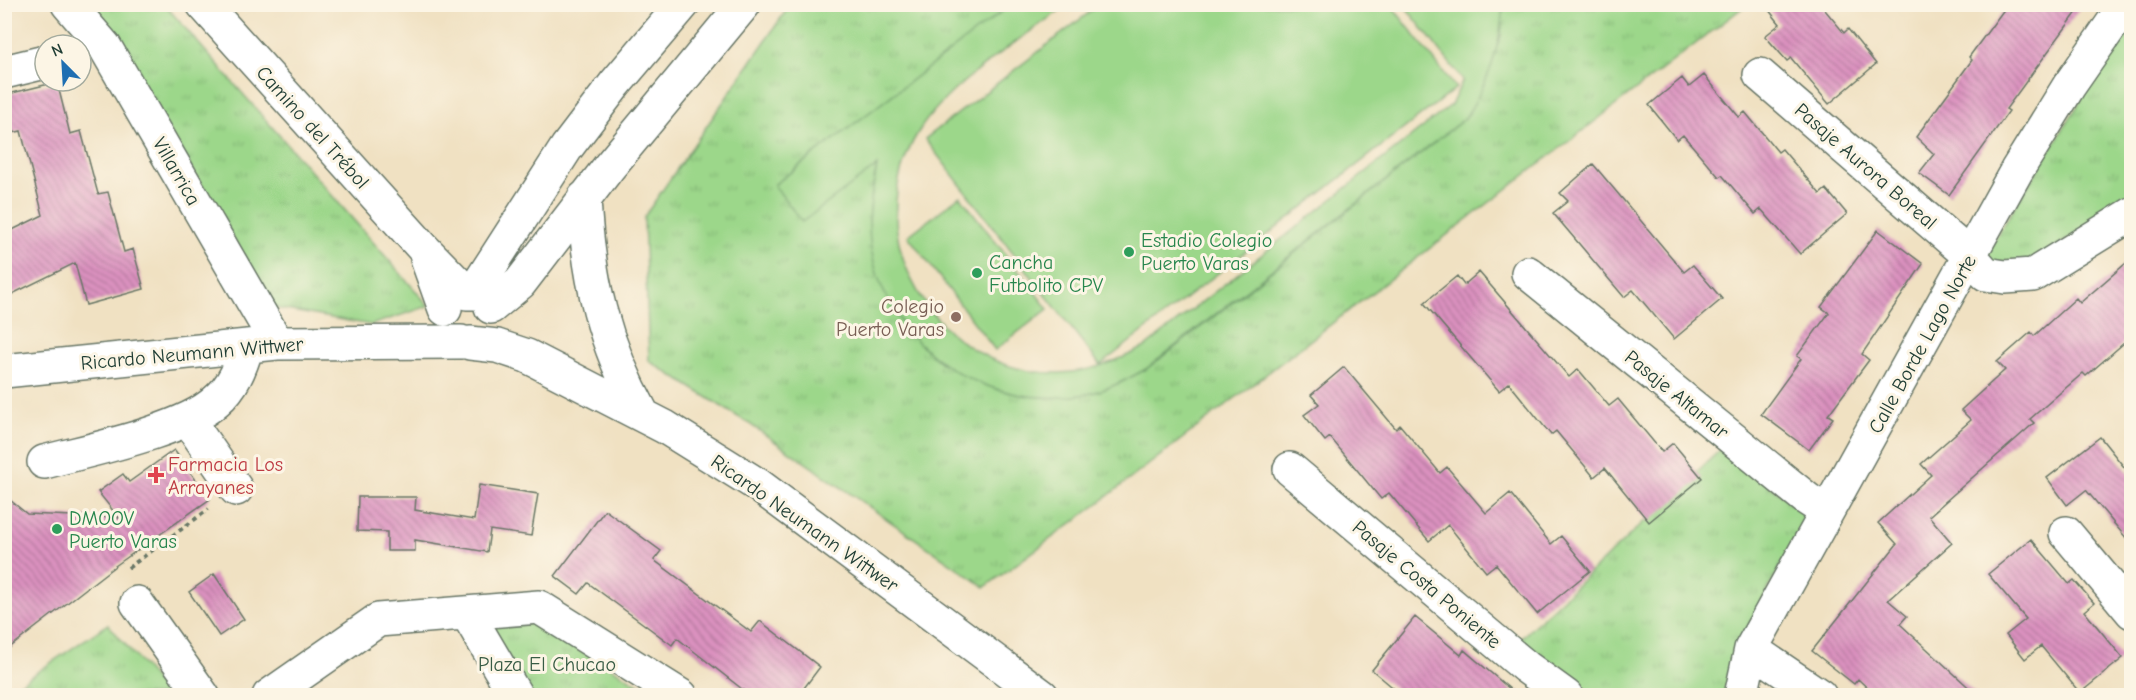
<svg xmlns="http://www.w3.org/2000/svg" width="2136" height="700" font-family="'Comic Neue',sans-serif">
<defs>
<pattern id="grass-tufts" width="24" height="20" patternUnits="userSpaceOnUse" patternTransform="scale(1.5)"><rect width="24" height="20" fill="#9cd78a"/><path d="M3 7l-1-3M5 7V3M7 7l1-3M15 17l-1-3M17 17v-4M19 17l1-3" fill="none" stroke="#86b978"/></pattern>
<pattern id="building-back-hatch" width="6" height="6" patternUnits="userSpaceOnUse" patternTransform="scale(1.5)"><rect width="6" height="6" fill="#db91bf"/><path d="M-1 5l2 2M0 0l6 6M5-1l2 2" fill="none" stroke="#b1789c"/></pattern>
</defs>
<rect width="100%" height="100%" fill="#fcf5e5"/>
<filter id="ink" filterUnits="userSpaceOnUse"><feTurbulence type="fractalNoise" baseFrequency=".0167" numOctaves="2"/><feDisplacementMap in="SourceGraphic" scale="12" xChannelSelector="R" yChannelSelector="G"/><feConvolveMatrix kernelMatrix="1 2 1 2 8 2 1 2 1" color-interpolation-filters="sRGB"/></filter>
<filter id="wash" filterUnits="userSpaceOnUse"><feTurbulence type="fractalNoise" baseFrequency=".008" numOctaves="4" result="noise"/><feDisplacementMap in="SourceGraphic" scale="24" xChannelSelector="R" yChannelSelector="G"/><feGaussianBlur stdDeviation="1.35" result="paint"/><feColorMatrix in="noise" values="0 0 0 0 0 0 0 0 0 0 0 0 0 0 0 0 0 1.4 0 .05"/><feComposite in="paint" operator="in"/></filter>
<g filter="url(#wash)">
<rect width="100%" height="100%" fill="#f0e1c2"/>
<path fill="url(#grass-tufts)" stroke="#5e8a5f" stroke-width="1.5" d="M 99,5 L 165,5 L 429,306 L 371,325 L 275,308 L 98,13 Z
M 790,5 L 1012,5 L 774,185 L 877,166 C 858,246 877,310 941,363 L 1118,384 L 1146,369 L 1168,353 L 1465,118 L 1501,36 L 1503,5 L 1746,5 L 1087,512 L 985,587 L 748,423 L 649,361 L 644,217 Z
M 2131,19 L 2131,200 L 2028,264 L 1971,278 Z
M 1721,449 L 1808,514 L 1731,660 L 1724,695 L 1591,695 L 1519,640 Z
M 536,622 L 656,695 L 529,695 L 487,626 Z
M 108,624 L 168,695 L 5,695 L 5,694 Z"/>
<path fill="#9cd78a" stroke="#5e8a5f" stroke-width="1.5" d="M 1012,4 L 1067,5 C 1023,38 948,84 919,131 C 853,236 936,375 1059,373 C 1091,372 1117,361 1145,347 L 1451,105 L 1463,80 L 1404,5 L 1503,6 C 1500,49 1489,82 1465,118 L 1146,369 C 1127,379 1108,390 1087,394 C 988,413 887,350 871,248 C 866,220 872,194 877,166 L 802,222 L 774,185 Z
M 1099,5 L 1391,5 L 1456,88 L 1100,365 L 925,139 Z
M 960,196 L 1048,309 L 995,350 L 908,236 Z"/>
<g id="blocks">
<path fill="url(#building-back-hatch)" d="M 1764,4 L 1820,4 L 1844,33 L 1848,29 L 1876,64 L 1829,104 L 1791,58 L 1787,61 L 1765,36 L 1780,24 Z
M 2008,4 L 2083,4 L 2006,109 L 2009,111 L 1949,195 L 1919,173 L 1934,154 L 1916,137 L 1972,60 L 1969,57 Z
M 1704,75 L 1739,117 L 1745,112 L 1778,152 L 1782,149 L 1820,194 L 1826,189 L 1847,214 L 1800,254 L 1761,209 L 1755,214 L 1722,175 L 1719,177 L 1683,135 L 1677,140 L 1649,105 L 1682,78 L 1689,87 Z
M 57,82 L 70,134 L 81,131 L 98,194 L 108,192 L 124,252 L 133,249 L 144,289 L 86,305 L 75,263 L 4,298 L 4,234 L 43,215 L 21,131 L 12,133 L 4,95 Z
M 1593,164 L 1684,272 L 1693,265 L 1722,299 L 1674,339 L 1633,290 L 1624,297 L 1553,213 L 1568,201 L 1560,193 Z
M 1878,230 L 1923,264 L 1862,354 L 1869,360 L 1828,415 L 1833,418 L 1809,450 L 1761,414 L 1801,359 L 1797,356 L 1829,313 L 1821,307 Z
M 2132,258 L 2132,336 L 2086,376 L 2083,373 L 2030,419 L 2034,423 L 1929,516 L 1952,543 L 1888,600 L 1907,616 L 1900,624 L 1978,696 L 1876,696 L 1858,679 L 1854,684 L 1812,651 L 1897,544 L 1878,523 L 1931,475 L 1921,464 L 1971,420 L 1961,410 L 2005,370 L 1997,362 L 2031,332 L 2034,336 L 2076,298 L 2080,303 Z
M 1479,272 L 1569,377 L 1578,369 L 1609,406 L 1618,399 L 1662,452 L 1673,443 L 1702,478 L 1649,522 L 1605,468 L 1594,477 L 1556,431 L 1551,435 L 1509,383 L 1499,391 L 1424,303 L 1457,276 L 1464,285 Z
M 1344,367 L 1396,429 L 1400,425 L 1440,473 L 1447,467 L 1486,513 L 1510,493 L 1551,544 L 1561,536 L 1590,571 L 1537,614 L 1496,564 L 1486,572 L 1448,525 L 1429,541 L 1389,493 L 1381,499 L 1330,437 L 1325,441 L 1304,415 L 1319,404 L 1311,395 Z
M 2100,437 L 2132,477 L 2132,545 L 2086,490 L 2067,505 L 2047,478 Z
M 174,450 L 210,499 L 115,566 L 4,652 L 4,495 L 27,514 L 119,518 L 98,492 L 123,474 L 129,482 Z
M 479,485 L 538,494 L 531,536 L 490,530 L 487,552 L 415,540 L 415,551 L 387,551 L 387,532 L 357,531 L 358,497 L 416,497 L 415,510 L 474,520 Z
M 605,510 L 661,551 L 654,560 L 751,632 L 760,621 L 820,667 L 798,696 L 751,696 L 677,638 L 672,645 L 588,583 L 579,594 L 555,576 Z
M 2031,539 L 2069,584 L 2074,580 L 2094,603 L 2084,611 L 2123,658 L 2080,693 L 2041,646 L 2025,659 L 2006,635 L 2026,619 L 1988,574 Z
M 214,574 L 244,619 L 219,636 L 189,592 Z
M 1415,617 L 1461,655 L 1464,650 L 1518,696 L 1403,696 L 1372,670 Z"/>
</g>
</g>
<g filter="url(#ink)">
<use href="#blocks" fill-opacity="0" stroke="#687666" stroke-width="1.5"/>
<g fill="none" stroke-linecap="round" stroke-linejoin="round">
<g stroke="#687666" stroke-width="36">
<path id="minor" d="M 68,4 L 105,47 L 277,343
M 203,4 L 424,249 L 467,293
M 4,72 L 45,62
M 1760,75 L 1971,257 L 1986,274 L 2005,277 L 2033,275 L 2132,214
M 584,198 C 588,280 603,343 643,415
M 427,259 L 445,309
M 1528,273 L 1807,499 L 1827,512
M 473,293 L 567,147 L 615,84 L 683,4
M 491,307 L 520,283 L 609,167 L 744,4
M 470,343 L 497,346 L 527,356 L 665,427 L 758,485 L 1042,696
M 4,371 L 277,343 L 461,342
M 188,420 L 236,489
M 44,462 C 89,450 184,431 216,401 C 233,387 241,367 247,346
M 1290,469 L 1526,667 L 1566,696
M 2066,533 L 2132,612
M 137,603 L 203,696
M 467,613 L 516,696
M 1751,649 L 1820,696
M 269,696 L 378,620 L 539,607 L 681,696
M 1741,696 L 1751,649 L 1827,512 L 2017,170 L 2069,86 L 2126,4"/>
</g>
<path stroke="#687666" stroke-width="4" stroke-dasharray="4.5 4.5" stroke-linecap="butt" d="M 128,568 L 209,509"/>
<use href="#minor" stroke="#fff" stroke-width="33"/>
</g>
</g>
<g fill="#2e9e5b" stroke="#fcf5e5" stroke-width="2">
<circle cx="1129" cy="252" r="6"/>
<circle cx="977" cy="273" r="6"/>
<circle cx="57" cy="529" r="6"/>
</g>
<circle fill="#8d6e63" stroke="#fcf5e5" stroke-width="2" cx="956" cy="317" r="6"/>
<path fill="#e0444e" stroke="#fcf5e5" stroke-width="2" d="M153 466h6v6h6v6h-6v6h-6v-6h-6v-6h6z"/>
<g text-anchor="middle" stroke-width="6" stroke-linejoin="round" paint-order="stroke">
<g font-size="20" fill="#1f3d34" stroke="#fcf5e5">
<text transform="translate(313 127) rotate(48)" y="7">Camino del Trébol</text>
<text transform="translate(1866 166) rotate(41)" y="7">Pasaje Aurora Boreal</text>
<text transform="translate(177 171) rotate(60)" y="7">Villarrica</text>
<text transform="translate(1922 344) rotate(-61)" y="7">Calle Borde Lago Norte</text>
<text transform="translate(192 353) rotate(-5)" y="7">Ricardo Neumann Wittwer</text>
<text transform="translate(1677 394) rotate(39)" y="7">Pasaje Altamar</text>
<text transform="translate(805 523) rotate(35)" y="7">Ricardo Neumann Wittwer</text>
<text transform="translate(1427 584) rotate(40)" y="7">Pasaje Costa Poniente</text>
</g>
<g font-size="20" fill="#27864d" stroke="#fcf5e5" text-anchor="start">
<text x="1141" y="247">Estadio Colegio<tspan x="1141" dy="23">Puerto Varas</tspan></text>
<text x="989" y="269">Cancha<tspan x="989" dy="23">Futbolito CPV</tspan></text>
<text x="69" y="525">DMOOV<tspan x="69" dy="23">Puerto Varas</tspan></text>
</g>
<g font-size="20" fill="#785e54" stroke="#fcf5e5" text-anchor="end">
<text x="944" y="313">Colegio<tspan x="944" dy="23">Puerto Varas</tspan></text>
</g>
<g font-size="20" fill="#be3a42" stroke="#fcf5e5" text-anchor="start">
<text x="168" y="471">Farmacia Los<tspan x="168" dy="23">Arrayanes</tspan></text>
</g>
<g font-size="20" fill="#385c45" stroke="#fcf5e5">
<text x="547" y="671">Plaza El Chucao</text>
</g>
</g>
<rect width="2136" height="700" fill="none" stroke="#fcf5e5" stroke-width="24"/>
<g transform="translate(63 63) rotate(336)"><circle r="28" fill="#fcf5e5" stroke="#a4ab9e" stroke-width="1.5"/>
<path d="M0-4.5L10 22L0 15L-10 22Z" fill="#1f6fb2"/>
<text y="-9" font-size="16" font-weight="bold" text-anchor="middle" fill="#1f3d34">N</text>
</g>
</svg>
